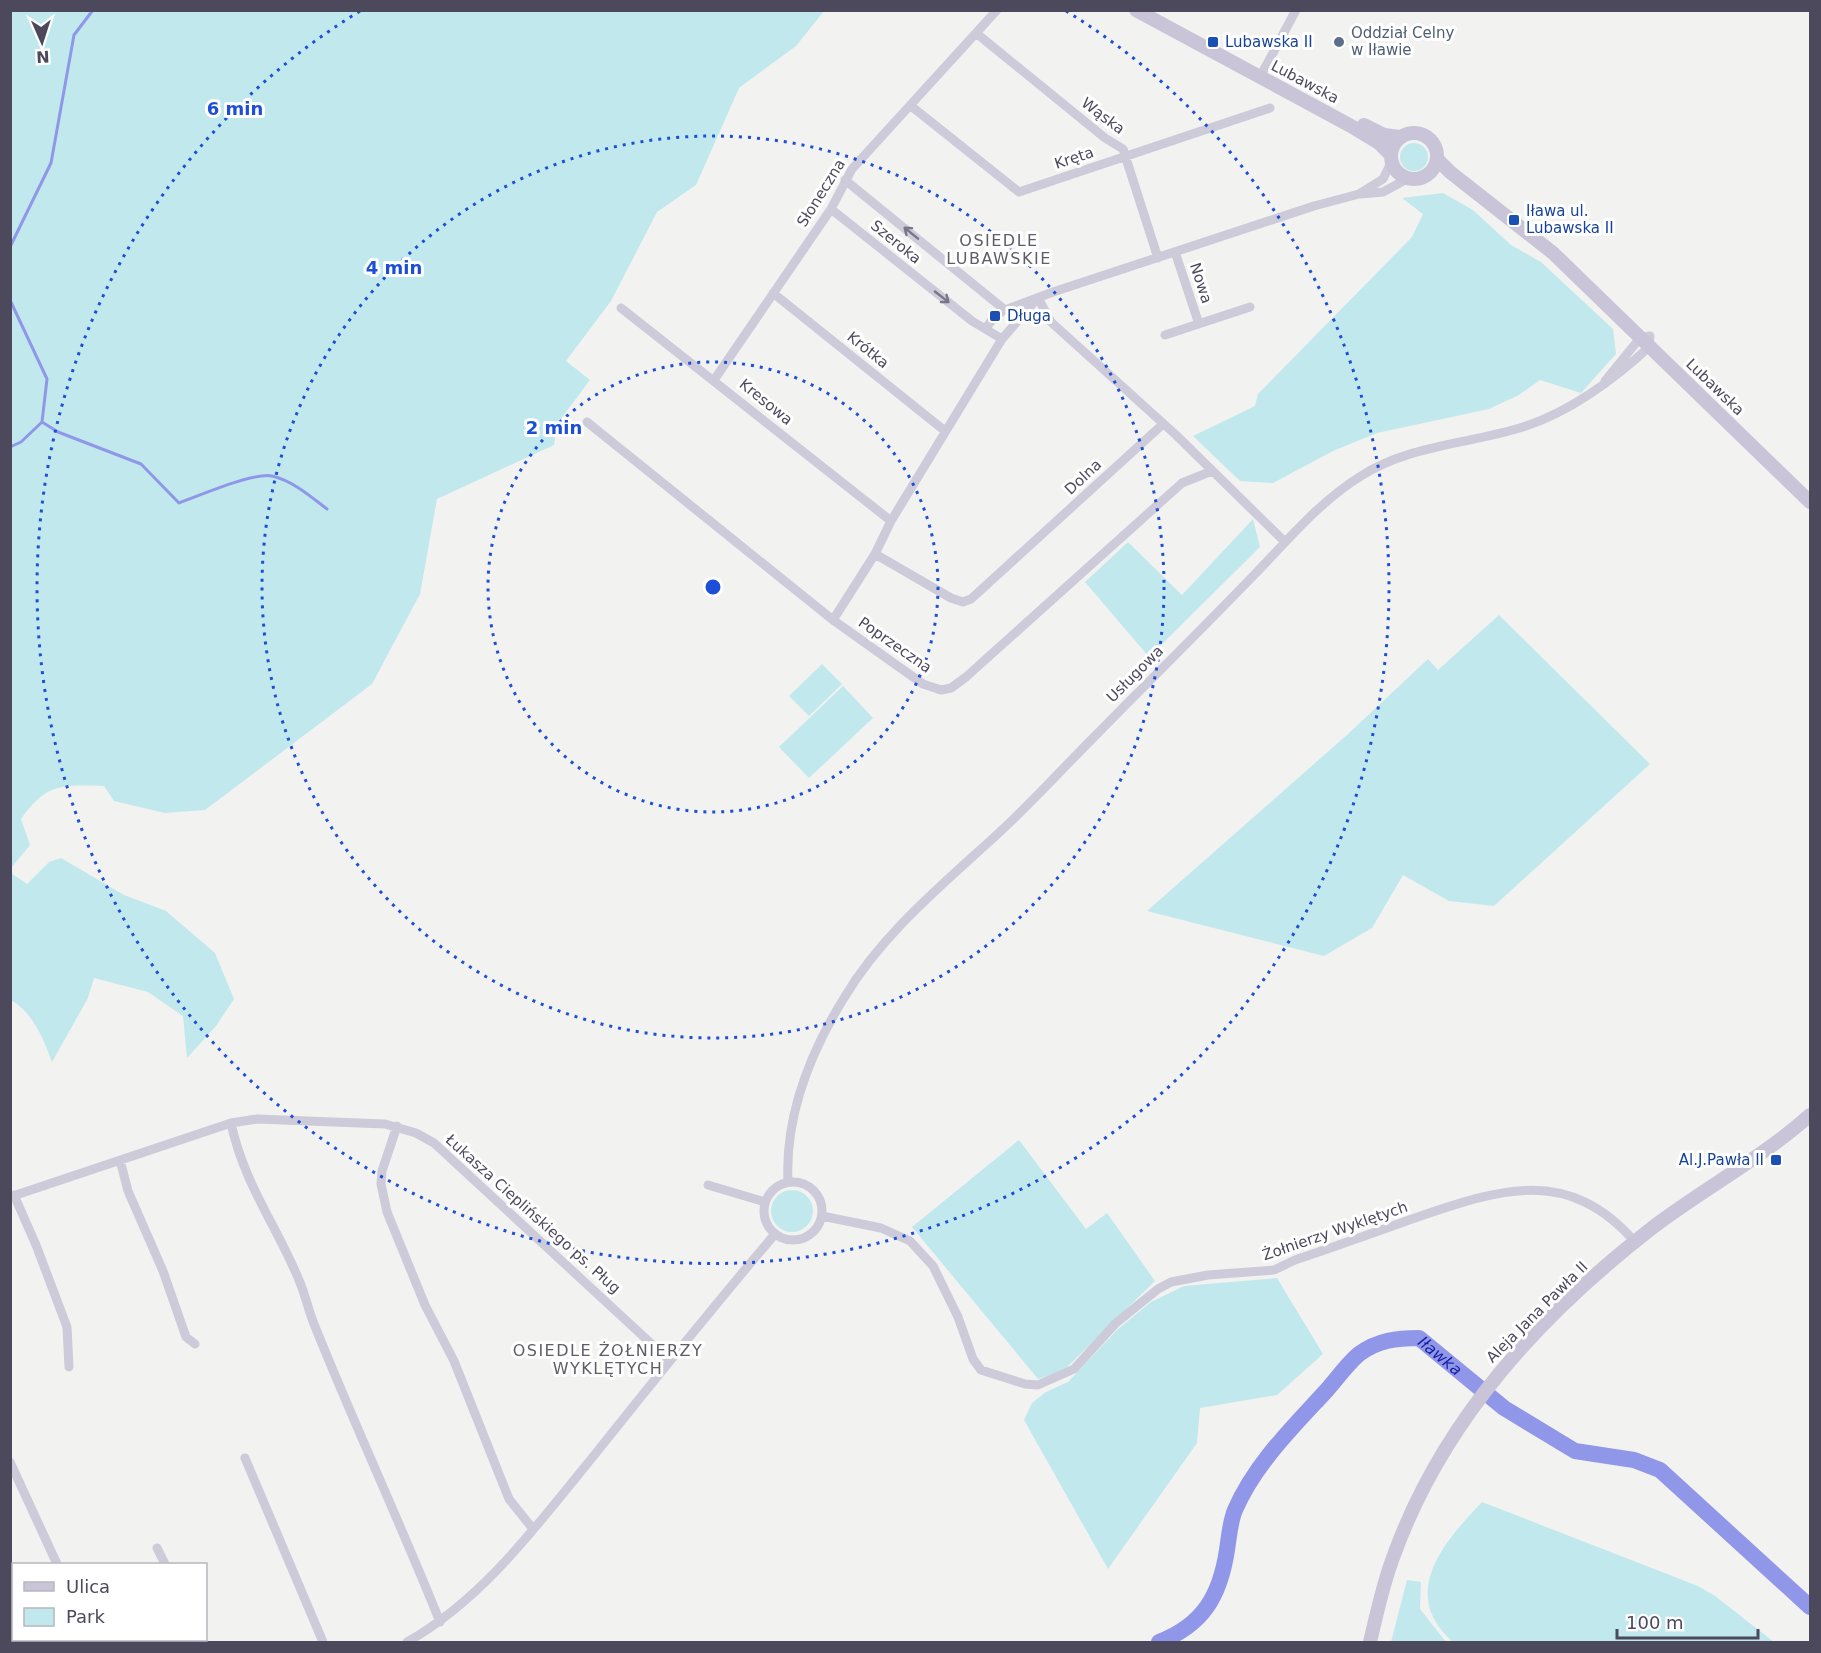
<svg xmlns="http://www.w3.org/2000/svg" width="1821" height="1653" font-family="'DejaVu Sans',sans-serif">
<rect width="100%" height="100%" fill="#f2f2f0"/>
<path fill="#c1e9ed" d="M 11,10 L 824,11 L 796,46 L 739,88 L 696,185 L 657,212 L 611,301 L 566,361 L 590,380 L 557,424 L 554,445 L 437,499 L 420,594 L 372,684 L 205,810 L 165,813 L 114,801 L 104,786 C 63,785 47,782 21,819 L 30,845 L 11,868 Z
M1400 157a14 14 0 1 1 28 0a14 14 0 1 1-28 0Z
M 1443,193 L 1473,210 L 1511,245 L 1541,262 L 1613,329 L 1616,354 L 1581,393 L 1540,380 L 1519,395 L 1489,409 L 1377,433 L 1333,451 L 1273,483 L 1240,481 L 1193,436 L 1255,406 L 1258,394 L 1412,237 L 1423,214 L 1402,198 Z
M 1253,519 L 1260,547 L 1149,657 L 1085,582 L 1128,542 L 1182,595 Z
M 1499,615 L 1650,764 L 1494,906 L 1449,901 L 1403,875 L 1372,928 L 1324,956 L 1147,911 L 1348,734 L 1428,659 L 1438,670 Z
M 822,664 L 842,684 L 809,716 L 789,696 Z
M 843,686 L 873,718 L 809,778 L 779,747 Z
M 61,858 L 124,895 L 166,911 L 215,953 L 234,999 L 216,1026 L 187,1058 L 183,1016 L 148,992 L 94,978 L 88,998 L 52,1062 C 43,1038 33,1013 11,1000 L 11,873 L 27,884 L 49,862 Z
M 1019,1140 L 1086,1229 L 1107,1213 L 1155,1281 L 1063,1371 L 1038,1379 L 912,1227 Z
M771 1211a21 21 0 1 1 42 0a21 21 0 1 1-42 0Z
M 1277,1278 L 1323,1354 L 1277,1395 L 1200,1408 L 1197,1443 L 1108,1569 L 1024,1420 L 1032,1403 L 1046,1392 L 1068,1382 L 1118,1329 L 1151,1302 L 1184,1286 Z
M 1482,1502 L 1698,1586 L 1715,1596 L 1774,1642 L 1453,1642 C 1398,1594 1444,1542 1482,1502 Z
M 1407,1580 L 1421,1582 L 1420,1609 L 1446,1642 L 1391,1642 Z"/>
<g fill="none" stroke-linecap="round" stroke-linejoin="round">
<path stroke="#9097e8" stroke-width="3" d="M 10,247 L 51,163 L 74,35 L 93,10
M 10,300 L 47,379 L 42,422
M 10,447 L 21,442 L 42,422 L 58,432 L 141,464 L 179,503 C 198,496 254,472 272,476 C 293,481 310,496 327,509"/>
<path stroke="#9097e8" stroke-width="16" id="s1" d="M 1159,1642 C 1203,1625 1220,1596 1227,1550 C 1229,1537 1230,1522 1235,1510 C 1255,1464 1292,1428 1326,1391 C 1336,1380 1347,1364 1359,1354 C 1378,1340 1397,1338 1419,1338 L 1504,1408 L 1575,1451 L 1634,1460 L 1660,1470 L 1810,1607"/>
<path stroke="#cdcad9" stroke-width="9" d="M 976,33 L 1105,138 L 1123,149 L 1158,258
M 1260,77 L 1296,10
M 911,106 L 1019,192 L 1270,108
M 845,180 L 1005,310
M 1361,194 L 1383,192 L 1407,179
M 831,209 L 972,321 L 1002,339
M 1175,252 L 1199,324
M 773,293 L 945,431
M 1038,298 L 1051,322 L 1176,435 L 1285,542
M 621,308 L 891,521
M 986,328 L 995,316 L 1005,310 L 1053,292 L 1314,206 L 1359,194 L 1383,179 L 1391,163
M 1165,335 L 1250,307
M 714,380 L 831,209 L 852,169 L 997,10
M 587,422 L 833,620 L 923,684 L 941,690 L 951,688 L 966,677 L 1182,483 L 1212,471
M 875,554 L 951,598 L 963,602 L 971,599 L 1163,424
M 833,620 L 875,554 L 891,521 L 1002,339 L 1036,300
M 231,1123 C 244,1185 279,1229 301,1285 C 306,1298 309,1312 314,1324 C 354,1424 400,1522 440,1622
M 397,1126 L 382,1171 L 381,1184 L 387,1212 L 425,1305 L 454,1361 L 509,1499 L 533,1529
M 120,1160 L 128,1191 L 163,1271 L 186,1337 L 195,1344
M 788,1181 C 785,1116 810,1053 844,998 C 884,931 946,882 1003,829 C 1035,799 1065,766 1096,735 C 1149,681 1203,628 1255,574 C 1289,539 1319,502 1361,476 C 1409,445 1469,444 1523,427 C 1568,413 1615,379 1649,347 L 1650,336 L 1640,338 L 1605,381
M764 1211a29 29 0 1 1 58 0a29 29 0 1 1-58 0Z
M 708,1185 L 765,1202
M 14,1195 L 36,1245 L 67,1327 L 69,1367
M 10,1197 L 231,1123 L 257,1119 L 385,1124 L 416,1133 L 434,1143 L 670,1361
M 822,1216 L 881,1228 L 910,1241 L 933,1266 L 958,1317 L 973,1359 L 981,1370 L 1025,1384 L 1038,1385 L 1074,1369 L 1116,1323 L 1158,1289 L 1171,1282 L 1208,1275 L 1274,1270 L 1295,1260 C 1334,1247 1373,1233 1412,1219 C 1497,1190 1567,1164 1635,1242
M 245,1458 L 323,1642
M 10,1462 L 57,1564
M 157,1548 L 165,1564
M 101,1640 L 105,1642
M 198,1640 L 199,1642
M 407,1642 C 485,1598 540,1521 596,1453 C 655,1379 714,1306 775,1234"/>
<path stroke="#c9c4d8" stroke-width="14" d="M 1136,10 L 1351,126 L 1379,143 L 1390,154
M 1364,125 L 1384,135 L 1400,137
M1391 156a23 23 0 1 1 46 0a23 23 0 1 1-46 0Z
M 1437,159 L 1450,172 L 1553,253 L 1810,502
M 1370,1642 C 1377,1613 1383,1583 1394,1555 C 1443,1420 1540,1315 1652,1228 C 1703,1189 1762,1158 1810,1115"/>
</g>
<defs><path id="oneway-shaft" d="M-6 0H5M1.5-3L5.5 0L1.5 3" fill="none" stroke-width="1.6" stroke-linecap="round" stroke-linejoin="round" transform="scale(1.5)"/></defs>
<g stroke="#7a7688">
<use href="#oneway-shaft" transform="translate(911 233) rotate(-141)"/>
<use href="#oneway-shaft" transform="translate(942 297) rotate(38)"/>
</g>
<g fill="none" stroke="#1d4ed8" stroke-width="3" stroke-dasharray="3 6">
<circle cx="713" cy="587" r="225"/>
<circle cx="713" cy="587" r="451"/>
<path d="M1066 11A676 676 0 1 1 360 11"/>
</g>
<g fill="#1a4fb4" stroke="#fff" stroke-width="2">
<rect x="1207" y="36" width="12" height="12" rx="3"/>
<rect x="1508" y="214" width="12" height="12" rx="3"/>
<rect x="989" y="310" width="12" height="12" rx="3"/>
<rect x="1770" y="1154" width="12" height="12" rx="3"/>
</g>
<circle fill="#5c6f8a" stroke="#fff" stroke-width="2" cx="1339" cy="42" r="6"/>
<g text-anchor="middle" stroke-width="6" stroke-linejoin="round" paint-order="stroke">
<g font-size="15" fill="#4e5e75" stroke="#fff" text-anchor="start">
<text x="1351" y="38">Oddział Celny<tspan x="1351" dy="17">w Iławie</tspan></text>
</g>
<g font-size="15" fill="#164399" stroke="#fff" text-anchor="start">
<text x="1225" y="47">Lubawska II</text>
<text x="1526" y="216">Iława ul.<tspan x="1526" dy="17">Lubawska II</tspan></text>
<text x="1007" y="321">Długa</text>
<text x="1764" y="1165" text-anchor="end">Al.J.Pawła II</text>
</g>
<g font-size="15" fill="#4d495d" stroke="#fff">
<text transform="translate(1305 82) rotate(28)" y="5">Lubawska</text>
<text transform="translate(1103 116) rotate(37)" y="5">Wąska</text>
<text transform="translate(1074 158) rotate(-18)" y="5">Kręta</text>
<text transform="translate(821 193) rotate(-58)" y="5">Słoneczna</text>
<text transform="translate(896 242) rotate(39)" y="5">Szeroka</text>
<text transform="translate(1201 283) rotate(72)" y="5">Nowa</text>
<text transform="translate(868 350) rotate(39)" y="5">Krótka</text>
<text transform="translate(1715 387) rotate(44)" y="5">Lubawska</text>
<text transform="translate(766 402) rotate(39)" y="5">Kresowa</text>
<text transform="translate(1083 477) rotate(-43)" y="5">Dolna</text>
<text transform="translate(895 645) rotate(35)" y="5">Poprzeczna</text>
<text transform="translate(1135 674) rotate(-45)" y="5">Usługowa</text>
<text transform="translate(533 1214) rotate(42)" y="5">Łukasza Cieplińskiego ps. Pług</text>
<text transform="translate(1335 1231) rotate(-19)" y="5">Żołnierzy Wyklętych</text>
<text transform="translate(1537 1312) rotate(-45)" y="5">Aleja Jana Pawła II</text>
</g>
<g font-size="16" letter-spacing="1.5" fill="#5f5d65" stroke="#fff">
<text x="999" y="246">OSIEDLE<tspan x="999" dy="18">LUBAWSKIE</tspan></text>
<text x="608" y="1356">OSIEDLE ŻOŁNIERZY<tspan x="608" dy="18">WYKLĘTYCH</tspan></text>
</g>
<g font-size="16" font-style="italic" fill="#131ea5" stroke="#fff">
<text dy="6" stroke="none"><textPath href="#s1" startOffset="453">Iławka</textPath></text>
</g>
</g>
<circle cx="713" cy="587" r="9" fill="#1d4ed8" stroke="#fff" stroke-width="3"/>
<g font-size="18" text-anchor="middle" font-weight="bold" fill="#1d4ed8" stroke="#fff" stroke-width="6" stroke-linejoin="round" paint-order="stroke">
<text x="235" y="115">6 min</text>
<text x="394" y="274">4 min</text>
<text x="554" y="434">2 min</text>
</g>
<rect width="1821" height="1653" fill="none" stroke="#4d495d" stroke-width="24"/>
<rect x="12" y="1563" width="195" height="78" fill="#ffffff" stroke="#b8b6be" stroke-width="1.5"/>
<rect x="24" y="1582" width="30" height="9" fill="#c9c4d8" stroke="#b8b6be" stroke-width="1.5"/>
<text x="66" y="1593" font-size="18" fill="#4d495d">Ulica</text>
<rect x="24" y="1608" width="30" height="18" fill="#c1e9ed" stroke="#b8b6be" stroke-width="1.5"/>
<text x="66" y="1623" font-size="18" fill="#4d495d">Park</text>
<g transform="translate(42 42) rotate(177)" stroke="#ffffff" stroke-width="4.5" paint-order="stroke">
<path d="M0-4.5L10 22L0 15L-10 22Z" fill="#4d495d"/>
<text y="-9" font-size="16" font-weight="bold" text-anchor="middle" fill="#4d495d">N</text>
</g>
<path d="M1617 1629v9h141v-9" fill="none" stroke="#4d495d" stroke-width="3"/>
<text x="1626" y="1629" font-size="18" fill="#4d495d" stroke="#ffffff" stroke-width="4.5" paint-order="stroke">100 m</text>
</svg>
